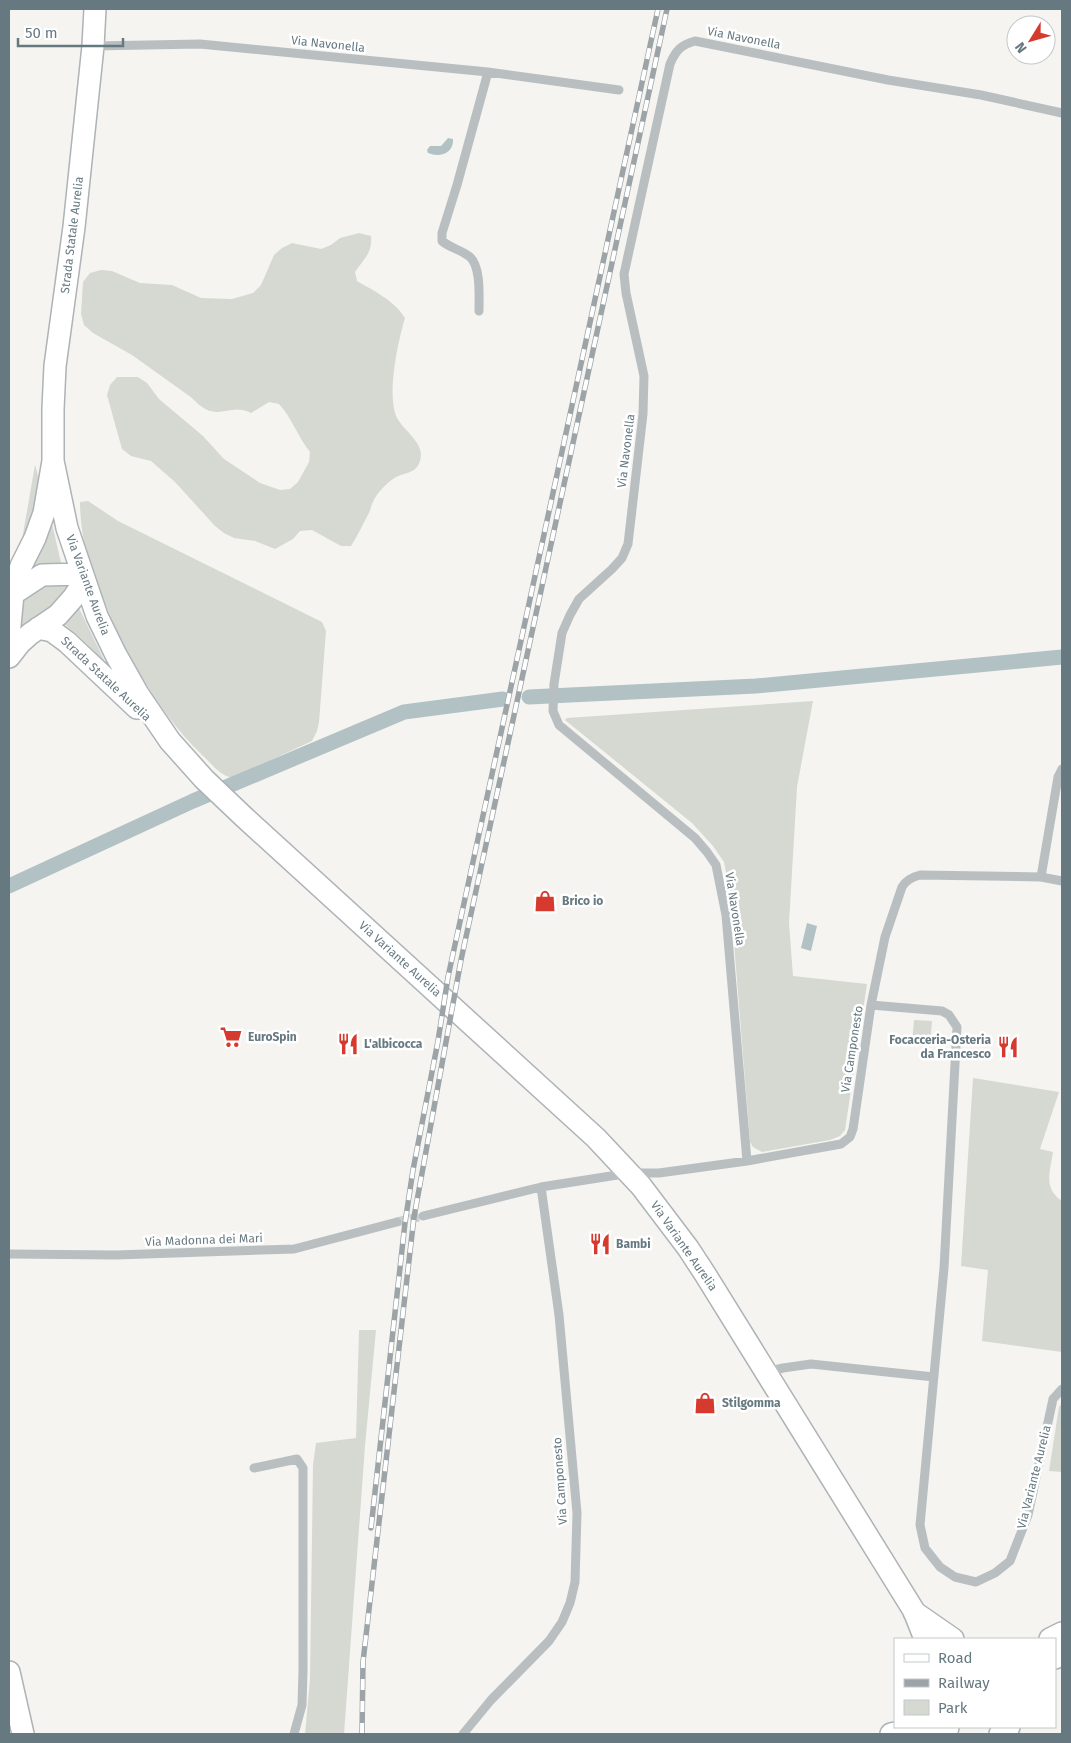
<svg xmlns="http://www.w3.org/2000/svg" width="1071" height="1743" font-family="'Fira Sans',sans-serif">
<rect width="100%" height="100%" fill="#f5f4f1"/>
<path fill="#d5d9d1" d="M 359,233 L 371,236 C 373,252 364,259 355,272 L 357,281 C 374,291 395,301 405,318 C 398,341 387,393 396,416 C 403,431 426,443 420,461 C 416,475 402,472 393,479 C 386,484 376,494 373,502 C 371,505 371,509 369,513 C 363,524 358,535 351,546 L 341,546 L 312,530 L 300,531 L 293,539 L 275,549 L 255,541 L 234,538 L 224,533 L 215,526 L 175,482 L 151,461 L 131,456 L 122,449 L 107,395 L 110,385 L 117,377 L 138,377 L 147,383 L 159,399 L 203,436 L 224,459 L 260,483 L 280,490 L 290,489 L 298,482 L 309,462 L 310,452 C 298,437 292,418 279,404 L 269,402 L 251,413 C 227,401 218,426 192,398 L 132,355 L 93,333 L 84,325 L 81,314 L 83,282 L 90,273 L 101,270 L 112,271 L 140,283 L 172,285 L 201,298 L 232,299 L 253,293 L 261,285 L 274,255 L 282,248 L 292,243 L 321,249 L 331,245 L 340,238 Z
M 35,465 C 46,495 30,523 20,551 Z
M 88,501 L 118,521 L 322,622 L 326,631 L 319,722 L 317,731 L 312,741 L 232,778 C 218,774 213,765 202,755 C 154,709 118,639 94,577 C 85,556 80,524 80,502 Z
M 50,515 L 62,567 L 25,574 Z
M 66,582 L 71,586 L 69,595 L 25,625 L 16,629 C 18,614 21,590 38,585 C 46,582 58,583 66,582 Z
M 78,606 L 108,668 C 95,651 81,637 64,624 Z
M 813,701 L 797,787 L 789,923 L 793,976 L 867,984 L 845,1130 L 840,1136 L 830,1140 L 762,1152 L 753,1147 L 750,1142 L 730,893 L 724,862 L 713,846 L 692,823 L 565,720 L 567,718 Z
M 914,1020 L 932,1021 L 930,1045 L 912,1043 Z
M 973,1078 L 1059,1092 L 1040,1149 L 1053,1152 C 1050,1172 1043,1188 1062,1201 L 1062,1352 L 982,1341 L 988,1270 L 961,1266 Z
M 359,1330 L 376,1330 L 365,1446 L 344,1734 L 305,1734 L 310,1679 L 313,1465 L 316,1443 L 356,1438 Z
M 1062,1403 L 1062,1472 L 1049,1471 L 1059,1407 Z"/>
<path fill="#b2c1c3" d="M 448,138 L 453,139 C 454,153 440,158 428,153 L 427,150 L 430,146 L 441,146 Z
M 807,923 L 817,926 L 811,951 L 801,948 Z"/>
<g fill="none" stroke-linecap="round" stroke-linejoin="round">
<path stroke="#b2c1c3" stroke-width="15" d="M 529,697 L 756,686 L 1062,657
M 9,886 L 193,801 L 404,712 L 503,699"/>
<path stroke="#cacfcf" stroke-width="9" stroke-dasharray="9 4.5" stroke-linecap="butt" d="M 397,1222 L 423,1216"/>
<g stroke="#adb3b6" stroke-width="24">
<path id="major" d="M 53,461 L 67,528 L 97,616 L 116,655 L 138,694 L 170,741 L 204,779 L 244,817 L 596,1138 L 641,1186 L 688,1248 L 705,1274 L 914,1611 L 925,1639
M 13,594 L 42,575 L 81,574
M 38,628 L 52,631 L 67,642 L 137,708
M 9,636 L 13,594 L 21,566 L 35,538 L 44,513 L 53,461 L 53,409 L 55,366 L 74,227 L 93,46 L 95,9
M 9,657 L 20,643 L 30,634 L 58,615 L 73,598 L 84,582
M 914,1612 L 953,1639
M 1050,1639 L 1062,1633
M 1055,1658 L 1062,1648
M 9,1672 L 23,1734
M 891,1734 L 908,1730 L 948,1728
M 1000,1734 L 1009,1727"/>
</g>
<path stroke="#b9bfc1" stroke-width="9" d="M 93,46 L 200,44 L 488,72 L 619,90
M 479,311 C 479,296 481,267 470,257 C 462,250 450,248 442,241 L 442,233 L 457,185 L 488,72
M 1041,877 L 1062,881
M 871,1005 L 942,1011 L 949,1015 L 957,1027 L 944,1268 L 920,1525 L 925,1548 L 940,1567 L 955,1577 L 976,1582 L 995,1573 L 1010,1561 L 1028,1515 L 1053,1399 L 1062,1389
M 747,1161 L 726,915 L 716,865 L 707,852 L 695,838 L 559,725 L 553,711 L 554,684 L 562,633 L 570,615 L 579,599 L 612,569 L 622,558 L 628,544 L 643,414 L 644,376 L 626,293 L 624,274 L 670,64 C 676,50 681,45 695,41 L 888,80 L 981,95 L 1062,113
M 423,1216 L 541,1187 L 630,1173 L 659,1173 L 747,1161 L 841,1144 L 850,1137 L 853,1129 L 871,1005 L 885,937 L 902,887 C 906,880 912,877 920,875 L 1041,877 L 1058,777 L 1062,769
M 9,1254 L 116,1255 L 294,1249 L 397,1222
M 766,1372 L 783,1368 L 811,1364 L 934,1377
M 254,1468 L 297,1459 L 303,1468 L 303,1671 L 302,1705 L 294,1734
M 463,1734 L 491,1700 L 549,1641 L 562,1622 L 570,1603 L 575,1582 L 577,1513 L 559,1315 L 541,1187"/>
<use href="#major" stroke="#fff" stroke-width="21"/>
<g stroke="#9ca4a7" stroke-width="5.5">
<path id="rail" d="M 371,1528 L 405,1223 L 413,1170 L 438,1041 L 448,977 L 658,9
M 362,1734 L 363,1662 L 414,1217 L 461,960 L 667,9"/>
</g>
<use href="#rail" stroke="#fff" stroke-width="4" stroke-dasharray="11" stroke-linecap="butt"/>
</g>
<defs>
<g id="shop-bare" transform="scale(1.725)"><path d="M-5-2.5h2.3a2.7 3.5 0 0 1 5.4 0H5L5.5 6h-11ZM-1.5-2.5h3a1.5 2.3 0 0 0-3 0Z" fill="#d63a2f" stroke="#fff" stroke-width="2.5" paint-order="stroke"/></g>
<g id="supermarket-bare" transform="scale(1.725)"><path d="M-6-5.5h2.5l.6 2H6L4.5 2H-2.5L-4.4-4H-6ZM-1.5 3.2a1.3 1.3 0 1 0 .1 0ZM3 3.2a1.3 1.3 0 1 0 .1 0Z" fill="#d63a2f" stroke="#fff" stroke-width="2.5" paint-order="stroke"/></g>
<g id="restaurant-bare" transform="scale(1.725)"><path d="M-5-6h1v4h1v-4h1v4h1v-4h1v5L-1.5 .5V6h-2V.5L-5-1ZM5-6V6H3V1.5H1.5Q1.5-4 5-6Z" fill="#d63a2f" stroke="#fff" stroke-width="2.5" paint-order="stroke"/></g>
</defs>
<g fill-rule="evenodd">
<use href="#shop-bare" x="545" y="901"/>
<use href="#supermarket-bare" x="231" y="1037"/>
<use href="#restaurant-bare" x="348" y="1044"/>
<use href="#restaurant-bare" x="1008" y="1047"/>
<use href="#restaurant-bare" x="600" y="1244"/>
<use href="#shop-bare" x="705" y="1403"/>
</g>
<g text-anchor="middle" stroke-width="5" stroke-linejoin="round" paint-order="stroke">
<g font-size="12" fill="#667980" stroke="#fff">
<text transform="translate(744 38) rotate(11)" y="4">Via Navonella</text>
<text transform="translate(328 44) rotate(6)" y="4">Via Navonella</text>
<text transform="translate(72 235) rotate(-83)" y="4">Strada Statale Aurelia</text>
<text transform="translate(626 451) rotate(-83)" y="4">Via Navonella</text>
<text transform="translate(88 585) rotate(70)" y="4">Via Variante Aurelia</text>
<text transform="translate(106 679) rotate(43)" y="4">Strada Statale Aurelia</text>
<text transform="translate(735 909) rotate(81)" y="4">Via Navonella</text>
<text transform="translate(400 959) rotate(42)" y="4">Via Variante Aurelia</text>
<text transform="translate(852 1049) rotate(-81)" y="4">Via Camponesto</text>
<text transform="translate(204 1240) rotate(-2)" y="4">Via Madonna dei Mari</text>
<text transform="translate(684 1246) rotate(55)" y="4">Via Variante Aurelia</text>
<text transform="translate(1034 1477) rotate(-76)" y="4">Via Variante Aurelia</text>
<text transform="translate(560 1481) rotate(-94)" y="4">Via Camponesto</text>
</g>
<g font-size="12" font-weight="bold" fill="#667980" stroke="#fff" text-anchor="start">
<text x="562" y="905">Brico io</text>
<text x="248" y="1041">EuroSpin</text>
<text x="991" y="1044" text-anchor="end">Focacceria-Osteria<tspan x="991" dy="14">da Francesco</tspan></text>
<text x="364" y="1048">L'albicocca</text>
<text x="616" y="1248">Bambi</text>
<text x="722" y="1407">Stilgomma</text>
</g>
</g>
<rect width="1071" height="1743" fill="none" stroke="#667980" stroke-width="20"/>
<rect x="894" y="1638" width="162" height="90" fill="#ffffff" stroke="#c2c9cc"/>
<rect x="904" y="1654" width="25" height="8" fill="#ffffff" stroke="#c2c9cc"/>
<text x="938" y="1663" font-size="15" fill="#667980">Road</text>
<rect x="904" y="1679" width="25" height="8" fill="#9ca4a7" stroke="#c2c9cc"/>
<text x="938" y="1688" font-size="15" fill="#667980">Railway</text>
<rect x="904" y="1700" width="25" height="15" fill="#d5d9d1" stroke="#c2c9cc"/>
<text x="938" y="1713" font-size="15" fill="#667980">Park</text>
<g transform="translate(1031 40) rotate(233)"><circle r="24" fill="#ffffff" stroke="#c2c9cc"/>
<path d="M0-4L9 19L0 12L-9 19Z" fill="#d63a2f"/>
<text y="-8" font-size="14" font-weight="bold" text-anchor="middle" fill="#667980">N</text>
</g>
<path d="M18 38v8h105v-8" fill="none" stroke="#667980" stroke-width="2.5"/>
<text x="25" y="38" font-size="15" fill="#667980" stroke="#ffffff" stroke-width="4" paint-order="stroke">50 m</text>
</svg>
